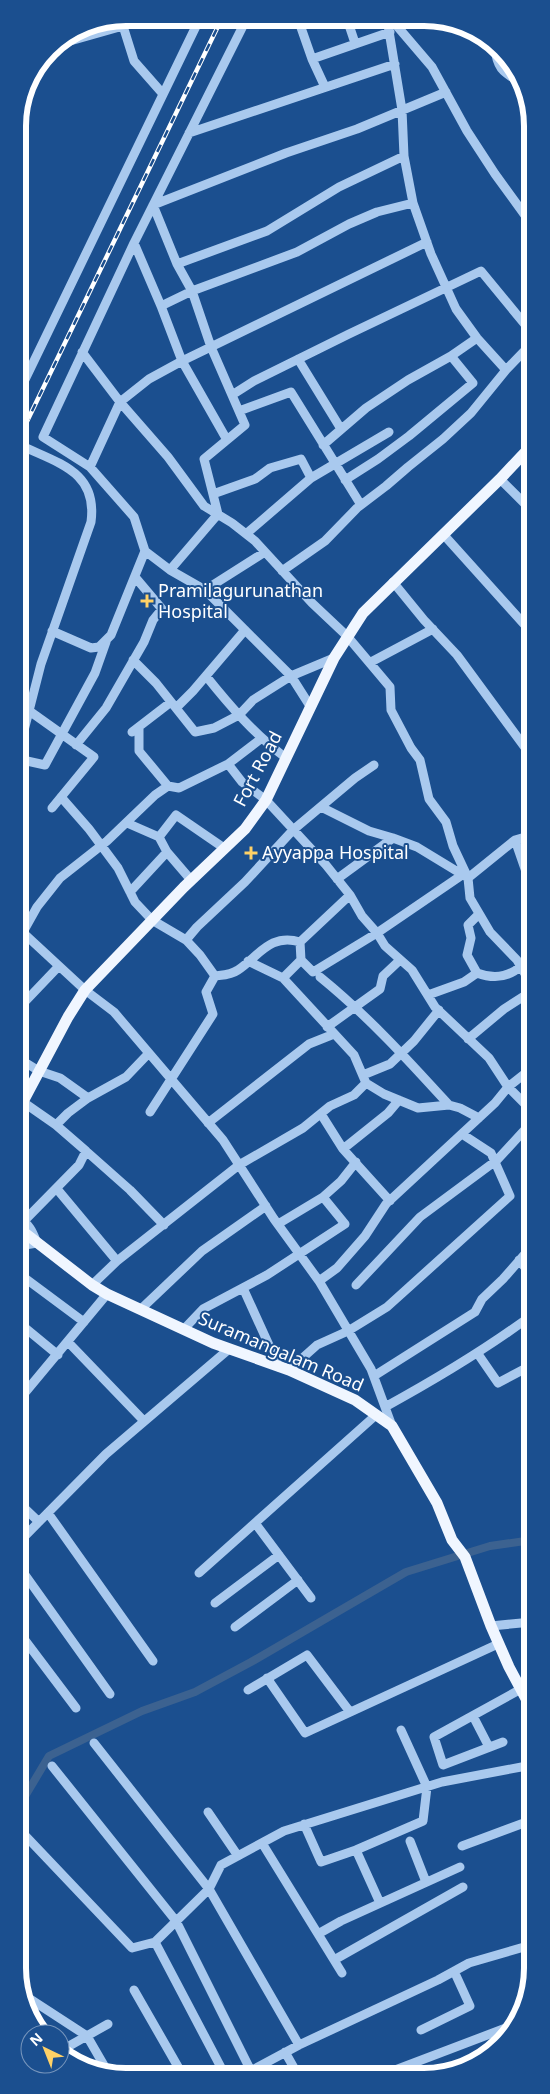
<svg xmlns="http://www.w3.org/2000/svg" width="550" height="2094" font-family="'Noto Sans',sans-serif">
<rect width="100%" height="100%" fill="#1b4f8f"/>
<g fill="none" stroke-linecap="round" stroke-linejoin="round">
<path stroke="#3c6290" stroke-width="8" d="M 18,1808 L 49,1756 L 142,1711 L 195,1692 L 251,1662 L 406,1572 L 490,1546 L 532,1540"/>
<path stroke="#a9c9ee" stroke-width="9" d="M 298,19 L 312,59 L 325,87
M 347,19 L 355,43
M 387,19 L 402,110 L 404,156 L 413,203 L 431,254 L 456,309 L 477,338 L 506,370
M 391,19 L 432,67 L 467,131 L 495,174 L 532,225
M 56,45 L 123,26 L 134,61 L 163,94
M 499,51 L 496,55 C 499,70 506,74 518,81
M 312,59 L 390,32
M 189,133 L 395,64
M 134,243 L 161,306 L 182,361 L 227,440
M 177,264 L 267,231 L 339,187 L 404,156
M 161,306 L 192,291 L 297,252 L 349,224 L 377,212 L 413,203
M 82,352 L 120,402 L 168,457 L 204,506 L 232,523 L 255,541 L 312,603 L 347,636 L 390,687 L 391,710 L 411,748 L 420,760 L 429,799 L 446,822 L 453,846 L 468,878 L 515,840 L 532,889
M 298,359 L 341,429
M 18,394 L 200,18
M 232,395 L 254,381 L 349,334 L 481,271 L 532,333
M 239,411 L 291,392 L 361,505
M 18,444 C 56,463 98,470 91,522 L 41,664 L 18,754
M 323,445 L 366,408 L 408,380 L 451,356 L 477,338
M 90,467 L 120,402 L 149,379 L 182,361 L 427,242
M 500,479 L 532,511
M 345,480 L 378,459 L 409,436 L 473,383 L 451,356
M 213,494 L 255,479 L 270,468 L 301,459 L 311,478
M 246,534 L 311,478 L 389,432
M 443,534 L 532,633
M 145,551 L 170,570 L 205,590 L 291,676 L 310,706
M 170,570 L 218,514 L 204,459 L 245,425 L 211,347 L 192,291 L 177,264 L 153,205 L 286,153 L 357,129 L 446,92
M 282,571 L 325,541 L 357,508 L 386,486 L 408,467 L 443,439 L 471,413 L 506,370 L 532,343
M 393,582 L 424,620 L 457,655 L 532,757
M 205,590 L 265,552
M 52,631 L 91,648 L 99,647 L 111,635 L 145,551 L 134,517 L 90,467 L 43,437 L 134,243 L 247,18
M 133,660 L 156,683 L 195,732 L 214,728 L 239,715 L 253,700 L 291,676 L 334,658
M 371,662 L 433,629
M 206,676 C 230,706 255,735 286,758
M 176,708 L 193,691 L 245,630
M 28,710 L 94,757 L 52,808
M 139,727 L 139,751 L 168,786
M 132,732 L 171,702
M 76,745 L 106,708 L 144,642 L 153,620 L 162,609 L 135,577
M 18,759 L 45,765 L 95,673 L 106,642
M 228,764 L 242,782 L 266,800 L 326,865 L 350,895 L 362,916 L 377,933 L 385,946 L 412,970 L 435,1007 L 489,1058 L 508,1087 L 528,1107 L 532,1104
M 61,797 L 89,829 L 118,868 L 135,902 L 152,920 L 186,940
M 321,807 L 369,831 L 393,838 L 417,847 L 468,878 L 470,898 L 490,932 L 517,960 L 532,986
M 127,823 L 159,837 L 167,852 L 191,880
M 159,837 L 176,815 L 224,848
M 515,840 L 532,835
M 337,879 L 393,838
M 130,892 L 167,852
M 18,928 L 85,990 L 114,1012 L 223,1140 L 274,1219 L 319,1281 L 371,1369 L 392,1426
M 23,932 L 37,907 L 60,878 L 107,841 L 155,795 L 168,786 L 179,788 L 228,764 L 262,738
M 301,960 L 313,972 L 377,933 L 462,875
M 248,961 L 283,978
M 477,973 L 467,955 L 471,938 L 468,925 L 479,914
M 215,976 C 223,975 231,975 238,970 C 259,956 270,933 300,942
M 320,977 C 368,1016 408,1060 449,1105
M 428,995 L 464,982 L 477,973 C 493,979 508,978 521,966
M 18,1009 L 59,966
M 327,1027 L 380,989 L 383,976 L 400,960
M 468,1039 L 504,1009 L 532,991
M 18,1058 L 39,1071 L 60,1078 L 88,1098
M 363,1075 L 390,1064 L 414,1041 L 439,1010
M 366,1083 L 384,1094 L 418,1108 L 449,1105 L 460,1108 L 479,1118
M 23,1102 L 56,1125 L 86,1151 L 79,1165 L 24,1221
M 150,1112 L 213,1014 L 206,992 L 215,976 L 200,955 L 186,940 L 197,927 L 245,882 L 293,830 L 355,778 L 374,765
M 321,1114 L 343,1149
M 208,1123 L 309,1044 L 334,1034
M 56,1125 L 68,1113 L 88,1098 L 126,1077 L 149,1053
M 86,1151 L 130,1190 L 164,1225
M 57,1189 L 117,1261
M 390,1201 L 343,1149 L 388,1113 L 399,1100
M 278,1224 L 323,1197 L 341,1181 L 356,1162
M 18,1243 L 25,1245 L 37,1243 C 33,1233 30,1223 18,1219
M 519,1260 L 532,1276
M 18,1273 L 84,1322
M 319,1281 L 337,1268 L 365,1236 L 386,1204 L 495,1103 L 508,1087 L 532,1068
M 92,1285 L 117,1261 L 239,1165 L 303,1128 L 330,1106 L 354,1095 L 366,1083 L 354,1055 L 283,978 L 301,960 L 300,942 L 350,895
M 356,1285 L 420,1217 L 497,1160 L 531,1123 L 528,1107
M 243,1288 L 279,1367
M 141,1309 L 202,1251 L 266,1206
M 18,1322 L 58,1355
M 184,1329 L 203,1309 L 267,1275 L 345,1224 L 323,1197
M 68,1342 L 144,1421
M 478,1354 L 498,1383 L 532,1365
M 289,1370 L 317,1345 L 348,1331 L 387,1307 L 510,1196 L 491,1153 L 462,1134
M 374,1376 L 475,1312 L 482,1299 L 503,1279 L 532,1246
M 18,1401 L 107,1294
M 385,1407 C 436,1379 485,1350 532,1315
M 18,1502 L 39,1522
M 48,1513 L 153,1661
M 255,1523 L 311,1598
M 18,1543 L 106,1454 L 229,1349
M 18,1565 L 110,1694
M 199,1573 L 376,1415
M 215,1603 L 279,1555
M 491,1626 L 532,1622
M 235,1627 L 298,1580
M 18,1631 L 76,1708
M 267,1678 L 305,1733 L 498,1644
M 248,1690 L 307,1655 L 350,1712
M 473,1716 L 489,1747
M 503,1742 L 443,1765 L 434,1737 L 521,1689 L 532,1686
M 94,1743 L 209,1889 L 155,1942 L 225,2075
M 52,1766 L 176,1921 L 253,2075
M 208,1812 L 238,1856
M 304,1824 L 321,1862 L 356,1850 L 423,1821 L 427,1787 L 401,1730
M 19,1829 L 132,1948 L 155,1942
M 410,1841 L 426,1882
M 262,1843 L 342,1973
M 462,1846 L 532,1820
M 356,1850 L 380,1903
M 318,1934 L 341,1921 L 460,1867
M 531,1945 L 469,1963 L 438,1980 L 299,2045 L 209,1889 L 221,1865 L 284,1831 L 442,1782 L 532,1765
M 334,1960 L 463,1887
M 134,1990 L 181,2072 L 176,2075
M 24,1995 L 87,2036 L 109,2074
M 421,2030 L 470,2006 L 454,1971
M 62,2050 L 108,2024
M 285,2052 L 298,2075
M 243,2075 L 299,2045
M 382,2075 L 511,2026"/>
<path stroke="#f0f6ff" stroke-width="11" d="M 18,1111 L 68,1017 L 85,990 L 184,887 L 245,829 L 266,800 L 334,658 L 363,613 L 500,479 L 532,445
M 18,1229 L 21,1230 L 92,1285 L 107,1294 L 213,1343 L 289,1370 L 355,1400 L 392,1426 L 437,1503 L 452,1540 L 465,1557 L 491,1626 L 509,1667 L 532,1710
M 530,1981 L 532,1919"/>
<g stroke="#fff" stroke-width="4.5">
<path id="rail" d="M 18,440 L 222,18"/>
</g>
<use href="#rail" stroke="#1b4f8f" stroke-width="2.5" stroke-dasharray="8" stroke-linecap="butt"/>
</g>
<g fill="#ffd166" stroke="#1b4f8f" stroke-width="2">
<path d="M144.5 593.5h5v5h5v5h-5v5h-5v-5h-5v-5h5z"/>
<path d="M248.5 845.5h5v5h5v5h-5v5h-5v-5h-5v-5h5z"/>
</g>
<g text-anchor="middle" stroke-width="4" stroke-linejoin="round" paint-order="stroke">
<g font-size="18" fill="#fff" stroke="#1b4f8f" text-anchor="start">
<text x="158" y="597">Pramilagurunathan<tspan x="158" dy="21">Hospital</tspan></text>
<text x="262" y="859">Ayyappa Hospital</text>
</g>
<g font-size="18" fill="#fff" stroke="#1b4f8f">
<text transform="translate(258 769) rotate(-62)" y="6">Fort Road</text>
<text transform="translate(281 1352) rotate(23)" y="6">Suramangalam Road</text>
</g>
</g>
<path d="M0 0H550V2094H0ZM126 26H424A100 100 0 0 1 524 126V1968A100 100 0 0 1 424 2068H126A100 100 0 0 1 26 1968V126A100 100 0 0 1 126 26Z" fill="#1b4f8f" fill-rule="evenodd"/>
<path fill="none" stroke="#fff" stroke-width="6" d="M126 26H424A100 100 0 0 1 524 126V1968A100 100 0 0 1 424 2068H126A100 100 0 0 1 26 1968V126A100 100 0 0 1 126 26Z"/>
<g transform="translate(45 2049) rotate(317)"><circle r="24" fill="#1b4f8f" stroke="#7695bc"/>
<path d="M0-4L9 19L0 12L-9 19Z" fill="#ffd166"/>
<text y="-8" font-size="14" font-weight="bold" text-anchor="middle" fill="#ffffff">N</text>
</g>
</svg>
